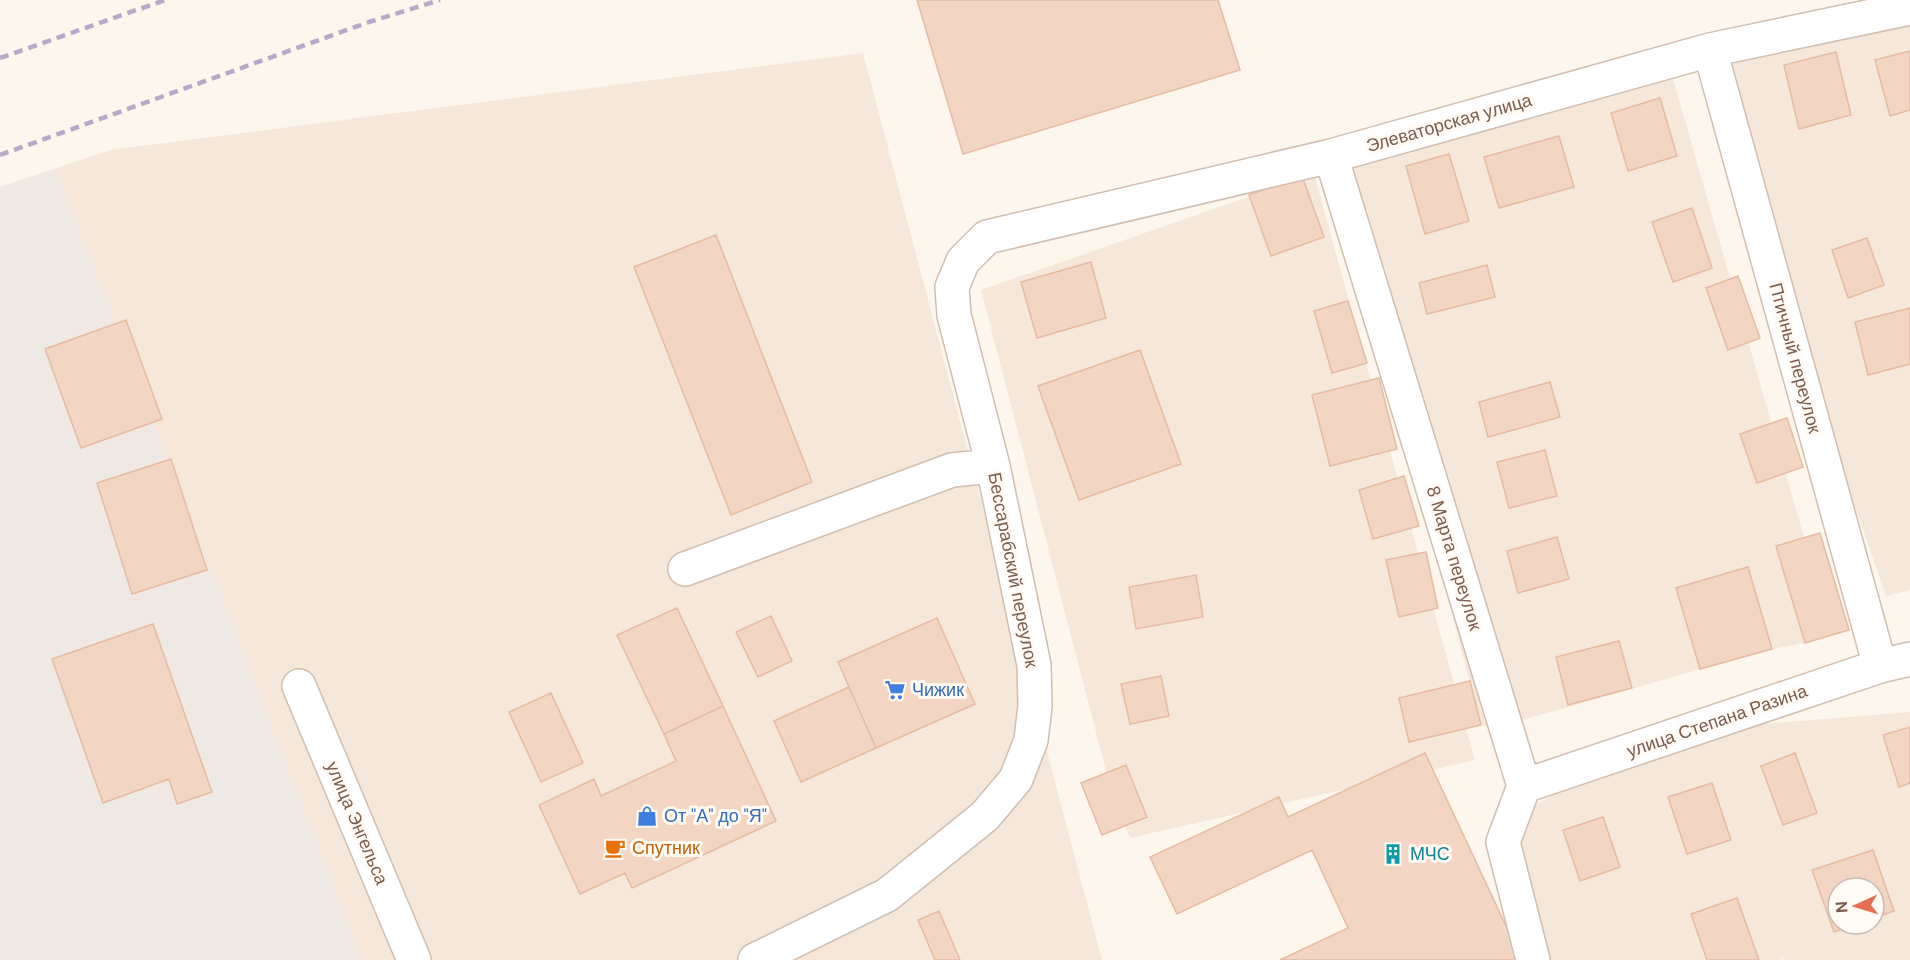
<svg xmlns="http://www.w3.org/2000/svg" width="1910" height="960" font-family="'DM Sans',sans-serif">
<rect width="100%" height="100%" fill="#fdf6ec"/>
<path fill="#f5e8da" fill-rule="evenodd" d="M 1910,18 L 1910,590 L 1886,596 L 1700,59 Z
M 863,53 L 1102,960 L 0,960 L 0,187 L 111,150 Z
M 1666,54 L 1831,632 L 1805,643 L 1772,649 L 1494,728 L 1481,725 L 1330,149 Z
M 1314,174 L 1475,760 L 1130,838 L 1110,786 L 981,290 Z
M 1910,712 L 1910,960 L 1782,960 L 1787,957 L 1779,960 L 1529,960 L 1486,833 L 1636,748 L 1725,727 ZM 1838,888 L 1874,888 L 1874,924 L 1838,924 Z"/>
<path fill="#efe9e4" d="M 56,169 L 362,960 L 0,960 L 0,187 Z"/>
<path fill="#f3d5c3" stroke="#e6bba3" stroke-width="1.5" d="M 917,0 L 1218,0 L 1240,70 L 963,154 Z
M 1910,51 L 1910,110 L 1890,116 L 1875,60 Z
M 1836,52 L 1851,115 L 1799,129 L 1784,65 Z
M 1660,98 L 1677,156 L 1628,171 L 1611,113 Z
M 1559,136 L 1574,187 L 1499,208 L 1484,157 Z
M 1449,154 L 1469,221 L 1425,234 L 1406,166 Z
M 1302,176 L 1324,237 L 1271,256 L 1249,195 Z
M 1692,208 L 1712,268 L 1673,282 L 1652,222 Z
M 716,235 L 812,482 L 731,515 L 634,267 Z
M 1867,238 L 1884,285 L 1848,298 L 1832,250 Z
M 1091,262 L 1106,318 L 1037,338 L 1021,282 Z
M 1487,265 L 1495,297 L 1427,314 L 1419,283 Z
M 1738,276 L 1760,338 L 1728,350 L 1706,288 Z
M 1348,301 L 1367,363 L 1332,373 L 1314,311 Z
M 1910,308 L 1910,364 L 1868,375 L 1855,322 Z
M 126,320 L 162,419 L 81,448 L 45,349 Z
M 1140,350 L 1181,464 L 1079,500 L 1038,386 Z
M 1379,378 L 1397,449 L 1330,466 L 1312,395 Z
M 1550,382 L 1560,417 L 1488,437 L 1479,402 Z
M 1787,418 L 1803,467 L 1757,483 L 1740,434 Z
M 1545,450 L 1557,496 L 1509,508 L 1497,462 Z
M 171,459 L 207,570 L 132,594 L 97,483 Z
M 1404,476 L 1419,526 L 1373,539 L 1359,490 Z
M 1820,533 L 1849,630 L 1805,643 L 1776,546 Z
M 1557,537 L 1569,579 L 1518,593 L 1507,551 Z
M 1426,552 L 1438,608 L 1399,617 L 1386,560 Z
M 1748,567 L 1772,649 L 1700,669 L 1676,588 Z
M 1196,575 L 1203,617 L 1136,629 L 1129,587 Z
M 677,608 L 723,706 L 664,734 L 617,635 Z
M 771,616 L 792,661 L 758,677 L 736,632 Z
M 937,618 L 975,704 L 876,748 L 838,662 Z
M 153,624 L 212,792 L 177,804 L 169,779 L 103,803 L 52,659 Z
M 1619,641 L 1632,688 L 1568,705 L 1556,657 Z
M 1161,676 L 1169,716 L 1130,724 L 1121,684 Z
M 1470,681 L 1481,725 L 1409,742 L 1399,698 Z
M 849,687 L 876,748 L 801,782 L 774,721 Z
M 551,693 L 583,763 L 541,782 L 509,712 Z
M 723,706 L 776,821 L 632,888 L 625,873 L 580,894 L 539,805 L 594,779 L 601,796 L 676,761 L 664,734 Z
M 1910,727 L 1910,783 L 1899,787 L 1883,735 Z
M 1425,753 L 1522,960 L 1280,960 L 1348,928 L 1312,850 L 1177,914 L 1150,857 L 1279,797 L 1288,817 Z
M 1795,753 L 1817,813 L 1783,825 L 1761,766 Z
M 1126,765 L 1147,817 L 1102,835 L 1081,783 Z
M 1712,783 L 1731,840 L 1687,854 L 1668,797 Z
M 1603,817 L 1620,867 L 1580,881 L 1563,830 Z
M 1873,850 L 1894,911 L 1874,918 L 1874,888 L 1838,888 L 1838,924 L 1857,924 L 1834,932 L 1812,870 Z
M 1737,898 L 1759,960 L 1707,960 L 1691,914 Z
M 939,911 L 960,960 L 935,960 L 918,920 Z"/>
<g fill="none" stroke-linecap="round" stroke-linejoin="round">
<g stroke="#d1beb0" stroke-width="36">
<path id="minor" d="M 1710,50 L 1880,666
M 1331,156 L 1524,786 L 1503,842 L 1533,960
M 685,569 L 952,470 L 993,466
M 299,686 L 414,960
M 1524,786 L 1880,666 L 1910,659
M 755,960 L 887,895 L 985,816 L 1016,779 L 1031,740 L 1035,706 L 1034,665 L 993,466 L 954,315 L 952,287 L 963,261 L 987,237 L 1331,156 L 1710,50 L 1910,8"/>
</g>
<use href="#minor" stroke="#fff" stroke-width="33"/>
<path stroke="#b9a8c9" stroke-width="4.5" stroke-dasharray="9 6" stroke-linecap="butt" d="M 0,58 L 165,0
M 0,155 L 369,22 L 440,0"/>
</g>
<defs>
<g id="supermarket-bare" transform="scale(1.62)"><path d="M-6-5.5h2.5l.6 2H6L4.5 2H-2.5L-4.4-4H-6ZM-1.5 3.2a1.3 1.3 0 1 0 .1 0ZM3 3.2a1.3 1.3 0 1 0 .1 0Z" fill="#3f7fe0" stroke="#fffaf3" stroke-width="2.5" paint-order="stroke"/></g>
<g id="shop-bare" transform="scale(1.62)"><path d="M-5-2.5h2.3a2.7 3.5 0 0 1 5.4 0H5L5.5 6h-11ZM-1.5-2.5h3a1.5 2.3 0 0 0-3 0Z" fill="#3f7fe0" stroke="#fffaf3" stroke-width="2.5" paint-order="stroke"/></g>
<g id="cafe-bare" transform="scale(1.62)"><path d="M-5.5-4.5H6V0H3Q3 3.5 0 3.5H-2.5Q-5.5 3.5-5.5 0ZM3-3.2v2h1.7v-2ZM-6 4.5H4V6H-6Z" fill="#e8710a" stroke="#fffaf3" stroke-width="2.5" paint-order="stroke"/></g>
<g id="building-bare" transform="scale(1.62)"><path d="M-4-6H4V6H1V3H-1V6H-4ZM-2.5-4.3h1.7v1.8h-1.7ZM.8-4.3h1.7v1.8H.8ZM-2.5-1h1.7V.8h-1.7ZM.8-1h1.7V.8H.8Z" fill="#0f9aa8" stroke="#fffaf3" stroke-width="2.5" paint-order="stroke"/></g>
</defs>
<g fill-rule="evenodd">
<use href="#supermarket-bare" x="895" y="690"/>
<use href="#shop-bare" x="647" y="816"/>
<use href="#cafe-bare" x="615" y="848"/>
<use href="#building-bare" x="1393" y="854"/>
</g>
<g text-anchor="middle" stroke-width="6" stroke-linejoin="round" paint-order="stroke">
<g font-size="18" fill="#7a5c4d" stroke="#fffaf3">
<text transform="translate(1449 123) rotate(-16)" y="6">Элеваторская улица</text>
<text transform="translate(1795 358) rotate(75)" y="6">Птичный переулок</text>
<text transform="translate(1454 558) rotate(73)" y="6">8 Марта переулок</text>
<text transform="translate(1013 570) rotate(79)" y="6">Бессарабский переулок</text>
<text transform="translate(1717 721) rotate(-19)" y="6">улица Степана Разина</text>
<text transform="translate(357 823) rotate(67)" y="6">улица Энгельса</text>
</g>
<g font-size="18" fill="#366cbe" stroke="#fffaf3" text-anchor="start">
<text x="912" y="696">Чижик</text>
<text x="664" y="822">От "А" до "Я"</text>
</g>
<g font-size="18" fill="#c56008" stroke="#fffaf3" text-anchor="start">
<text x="632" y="854">Спутник</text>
</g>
<g font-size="18" fill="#0d838f" stroke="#fffaf3" text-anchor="start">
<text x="1410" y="860">МЧС</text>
</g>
</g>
<g transform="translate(1856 906) rotate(266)"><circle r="28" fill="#fffaf3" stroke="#cabbb1" stroke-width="1.5"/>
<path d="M0-4.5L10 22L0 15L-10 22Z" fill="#e76f51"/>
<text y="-9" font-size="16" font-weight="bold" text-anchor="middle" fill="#7a5c4d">N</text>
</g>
</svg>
